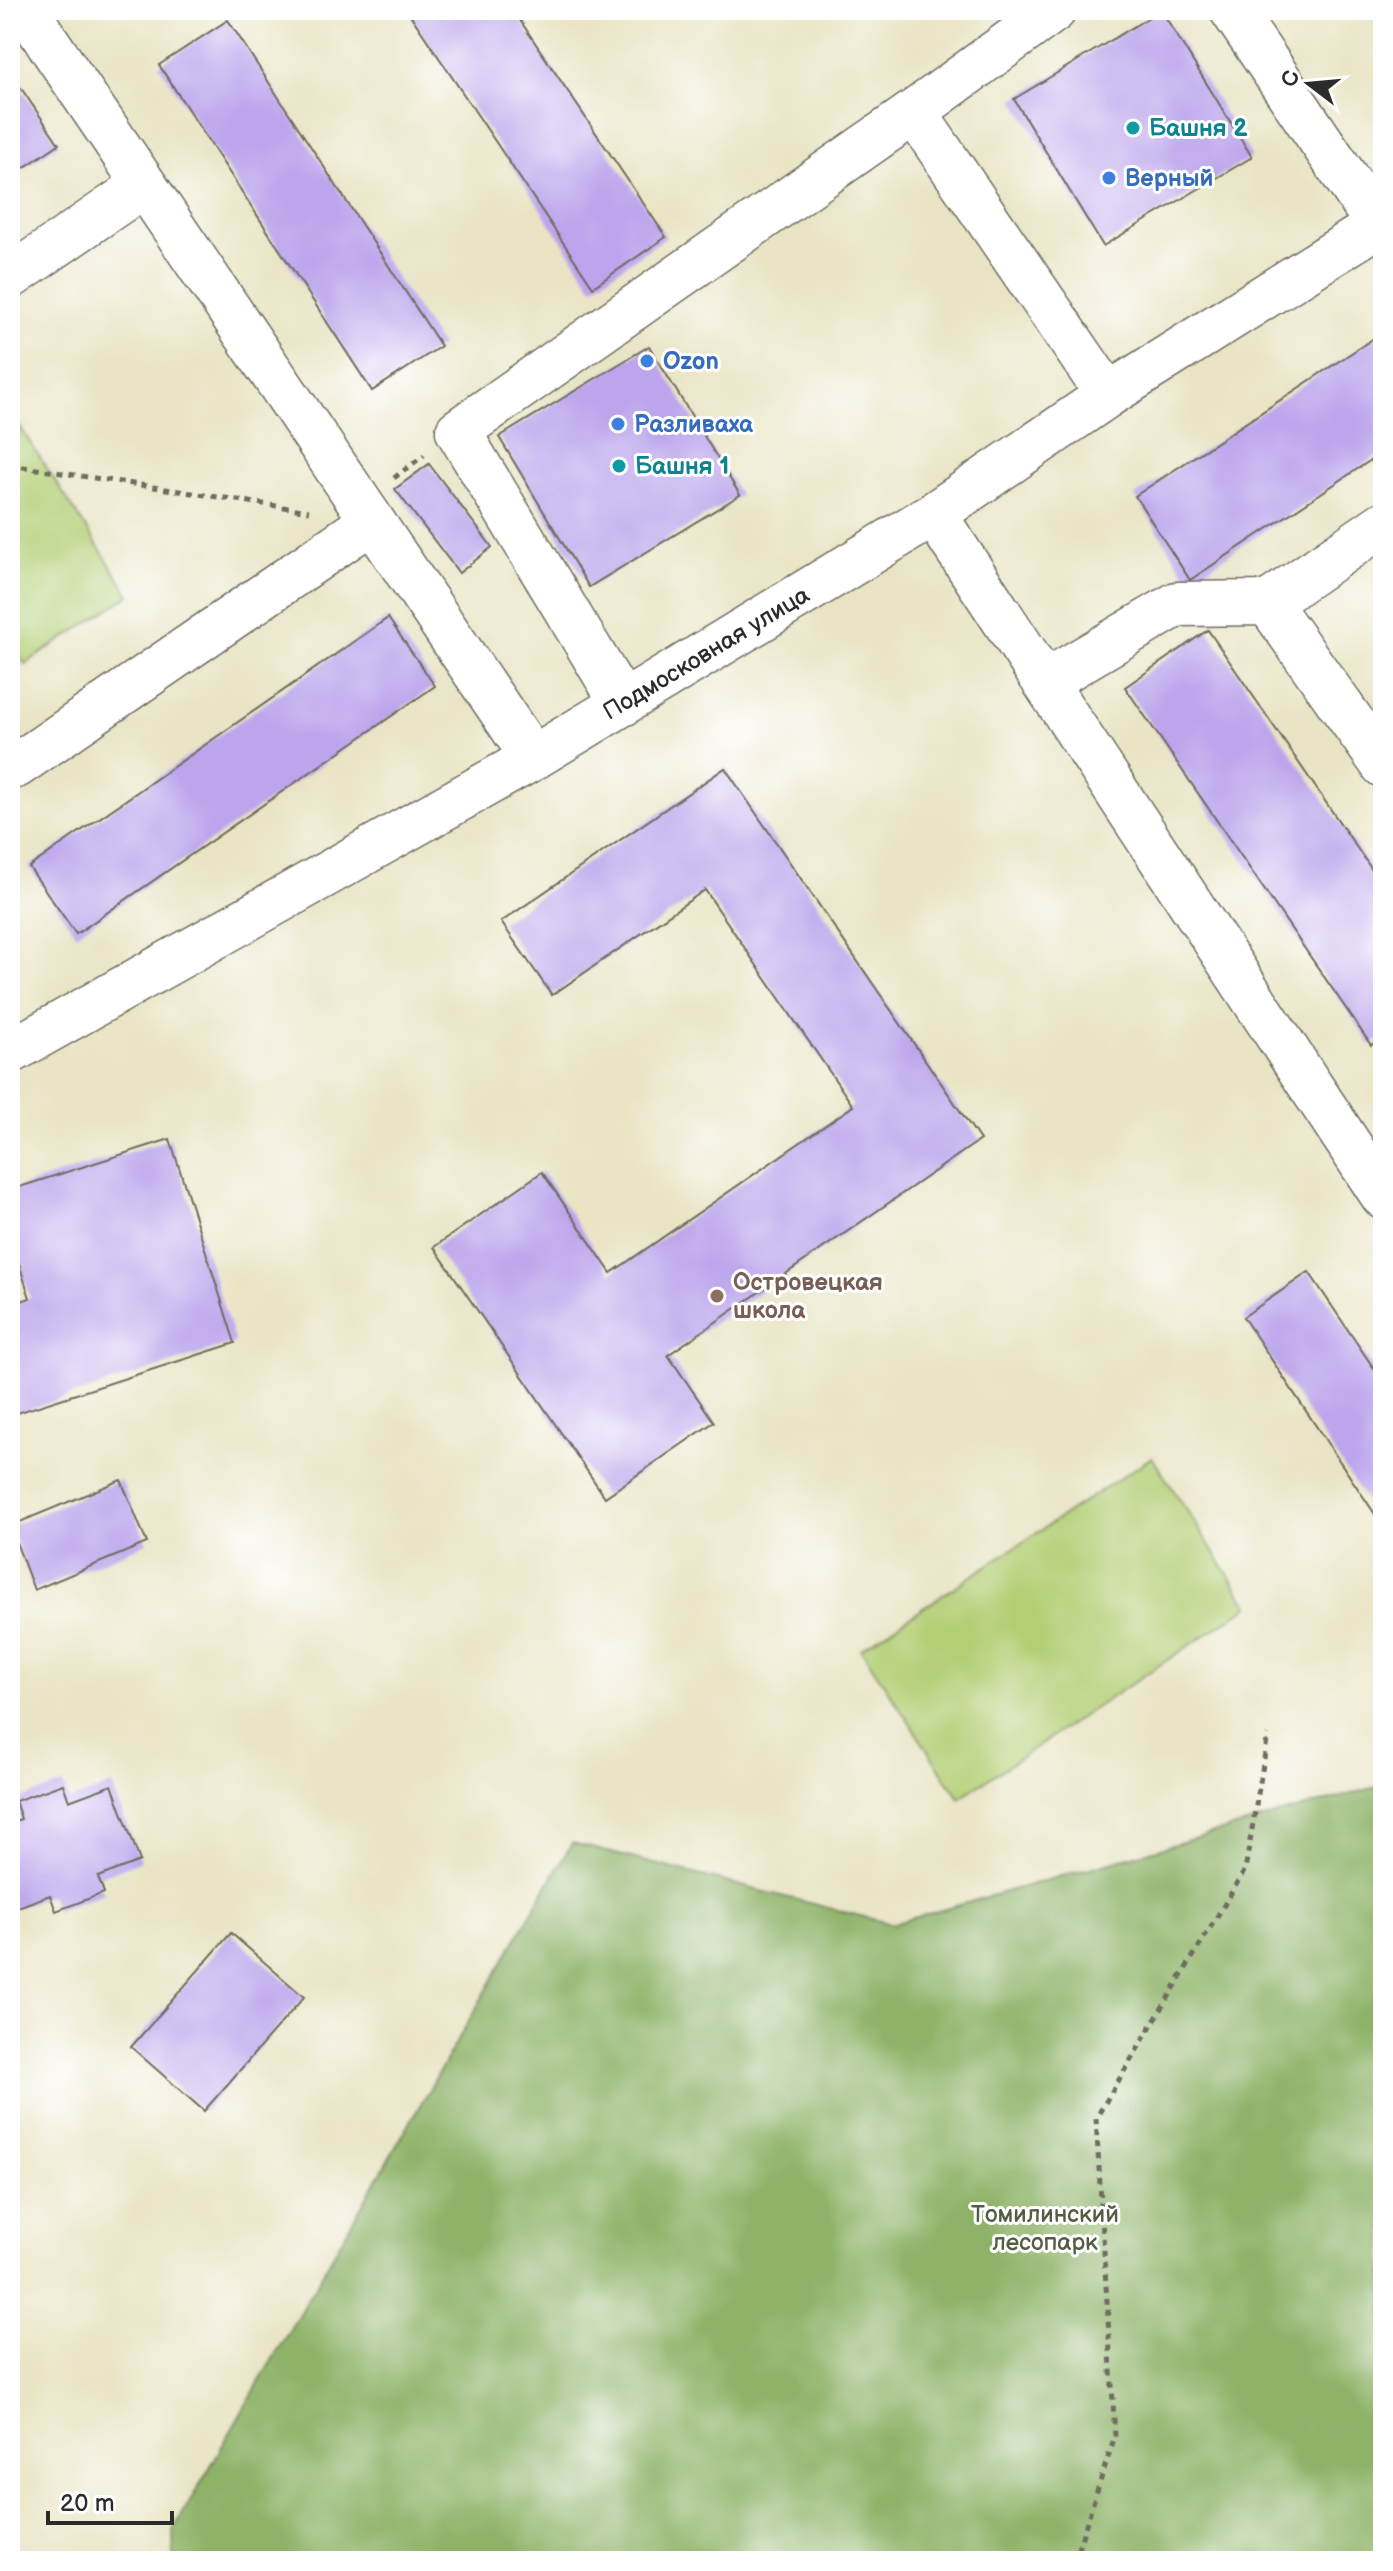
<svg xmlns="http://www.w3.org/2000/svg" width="1393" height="2571" font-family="'Balsamiq Sans',sans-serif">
<rect width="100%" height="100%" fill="#fff"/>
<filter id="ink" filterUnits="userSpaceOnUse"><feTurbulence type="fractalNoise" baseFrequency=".0125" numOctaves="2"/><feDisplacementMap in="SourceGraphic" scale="16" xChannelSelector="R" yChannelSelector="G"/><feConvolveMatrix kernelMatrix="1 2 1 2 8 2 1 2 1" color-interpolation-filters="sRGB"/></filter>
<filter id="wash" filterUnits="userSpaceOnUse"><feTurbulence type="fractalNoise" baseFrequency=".006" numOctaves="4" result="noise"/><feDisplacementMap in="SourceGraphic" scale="32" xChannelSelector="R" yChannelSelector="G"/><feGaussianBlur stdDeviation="1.8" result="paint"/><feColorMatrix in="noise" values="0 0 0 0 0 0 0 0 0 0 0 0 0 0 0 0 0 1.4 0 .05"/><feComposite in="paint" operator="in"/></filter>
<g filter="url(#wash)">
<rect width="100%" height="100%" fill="#e9e4c4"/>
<path fill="#b3cf76" stroke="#6f7d50" stroke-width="2" d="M 10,412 L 130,595 L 25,664 L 10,641 Z
M 1152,1457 L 1249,1606 L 959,1798 L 861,1649 Z"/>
<path fill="#8eb267" stroke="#5c6e49" stroke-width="2" d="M 1383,1785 L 1383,2561 L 174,2561 L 173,2531 L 572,1843 L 892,1924 Z"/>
<g id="blocks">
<path fill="#bca5ec" d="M 407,10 L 513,10 L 666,237 L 593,287 Z
M 1161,10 L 1252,157 L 1103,246 L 1014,99 Z
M 228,20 L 441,346 L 372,391 L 159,65 Z
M 10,72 L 59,144 L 10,177 Z
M 1383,332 L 1383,452 L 1190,580 L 1135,496 Z
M 649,346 L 740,495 L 589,587 L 499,437 Z
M 429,464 L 492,547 L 459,573 L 395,489 Z
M 388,618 L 435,686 L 76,934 L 29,867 Z
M 1208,630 L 1383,886 L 1383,1037 L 1371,1045 L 1125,687 Z
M 725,768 L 980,1140 L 668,1355 L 714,1422 L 605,1497 L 434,1247 L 542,1172 L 611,1273 L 853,1106 L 705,890 L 552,995 L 501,922 Z
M 170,1139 L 235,1343 L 11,1415 L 10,1305 L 30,1298 L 10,1236 L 10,1190 Z
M 1309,1272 L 1383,1382 L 1383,1526 L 1243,1317 Z
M 121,1480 L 147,1543 L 34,1590 L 10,1526 Z
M 63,1784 L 69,1801 L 112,1785 L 140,1861 L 98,1877 L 104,1893 L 56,1911 L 50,1895 L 10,1910 L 10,1823 L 21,1819 L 15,1801 Z
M 231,1933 L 304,1997 L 204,2111 L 131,2047 Z"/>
</g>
</g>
<g filter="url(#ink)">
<use href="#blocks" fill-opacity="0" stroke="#6e6c61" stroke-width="2"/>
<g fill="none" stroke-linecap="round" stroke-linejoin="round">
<g stroke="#6e6c61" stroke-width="47">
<path id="minor" d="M 26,10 L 533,758
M 1054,10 L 914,112 L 1108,395
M 1232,10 L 1378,225
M 10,277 L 144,185
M 934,514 L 1383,1196
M 1268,603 L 1383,524
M 1045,682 L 1177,604 L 1268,603 L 1383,765
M 623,704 L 458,431 L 914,112
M 10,758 L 16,766 L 372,521
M 10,1052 L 533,758 L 934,514 L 1108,395 L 1383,222"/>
</g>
<path stroke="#6e6c61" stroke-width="5" stroke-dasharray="6 6" stroke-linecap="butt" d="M 10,465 L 309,511
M 394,478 L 424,455
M 1074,2561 L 1115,2436 L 1096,2118 L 1245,1870 L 1268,1735"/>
<use href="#minor" stroke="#fff" stroke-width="44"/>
</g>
</g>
<g fill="#0f9aa8" stroke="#fff" stroke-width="3">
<circle cx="1133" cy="128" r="8"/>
<circle cx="619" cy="466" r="8"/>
</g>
<g fill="#3f7fe0" stroke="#fff" stroke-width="3">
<circle cx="1109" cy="178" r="8"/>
<circle cx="647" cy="361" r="8"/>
<circle cx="618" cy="424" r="8"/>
</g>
<circle fill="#8d6e63" stroke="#fff" stroke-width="3" cx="717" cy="1296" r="8"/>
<g text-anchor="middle" stroke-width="6" stroke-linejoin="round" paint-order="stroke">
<g font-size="24" font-weight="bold" fill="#0d838f" stroke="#fff" text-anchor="start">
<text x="1149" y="136">Башня 2</text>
<text x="635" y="474">Башня 1</text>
</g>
<g font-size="24" font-weight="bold" fill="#366cbe" stroke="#fff" text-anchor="start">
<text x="1125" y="186">Верный</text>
<text x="663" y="369">Ozon</text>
<text x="634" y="432">Разливаха</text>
</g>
<g font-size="24" fill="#2b2b2b" stroke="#fff">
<text transform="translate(706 653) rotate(-31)" y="8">Подмосковная улица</text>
</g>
<g font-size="24" font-weight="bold" fill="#785e54" stroke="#fff" text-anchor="start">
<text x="733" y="1290">Островецкая<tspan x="733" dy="28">школа</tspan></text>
</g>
<g font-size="24" fill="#545c42" stroke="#fff">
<text x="1045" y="2222">Томилинский<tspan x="1045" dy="28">лесопарк</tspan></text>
</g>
</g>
<rect width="1393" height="2571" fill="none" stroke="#fff" stroke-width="40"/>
<g transform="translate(1309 84) rotate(286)" stroke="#ffffff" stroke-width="6" paint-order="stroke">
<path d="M0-6L14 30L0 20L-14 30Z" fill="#2b2b2b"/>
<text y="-12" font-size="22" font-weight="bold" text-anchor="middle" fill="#2b2b2b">С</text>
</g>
<path d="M48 2511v12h124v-12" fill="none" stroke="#2b2b2b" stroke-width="4"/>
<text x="60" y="2511" font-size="24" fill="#2b2b2b" stroke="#ffffff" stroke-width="6" paint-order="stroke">20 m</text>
</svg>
